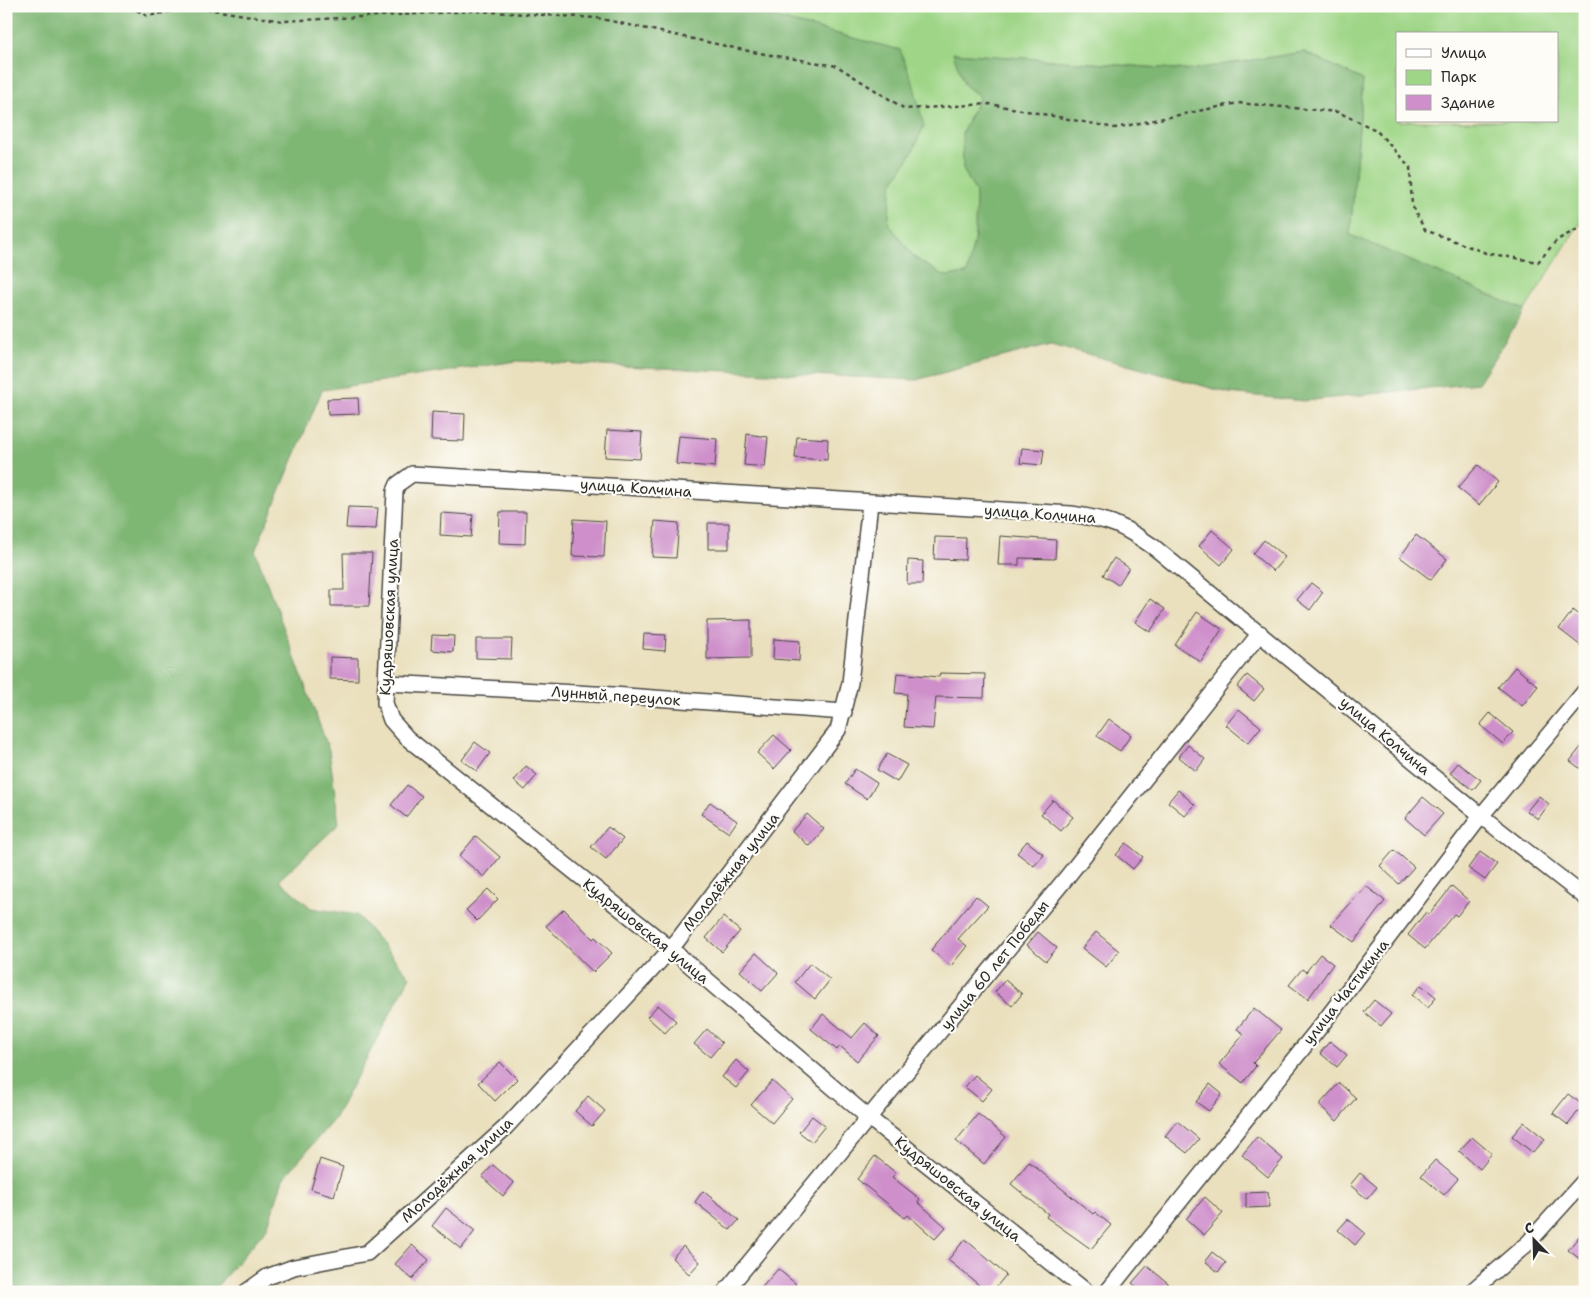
<svg xmlns="http://www.w3.org/2000/svg" width="1591" height="1298" font-family="'Shantell Sans',sans-serif">
<rect width="100%" height="100%" fill="#fdfcf7"/>
<filter id="ink" filterUnits="userSpaceOnUse"><feTurbulence type="fractalNoise" baseFrequency=".02" numOctaves="2"/><feDisplacementMap in="SourceGraphic" scale="10" xChannelSelector="R" yChannelSelector="G"/><feConvolveMatrix kernelMatrix="1 2 1 2 8 2 1 2 1" color-interpolation-filters="sRGB"/></filter>
<filter id="wash" filterUnits="userSpaceOnUse"><feTurbulence type="fractalNoise" baseFrequency=".0096" numOctaves="4" result="noise"/><feDisplacementMap in="SourceGraphic" scale="20" xChannelSelector="R" yChannelSelector="G"/><feGaussianBlur stdDeviation="1.12" result="paint"/><feColorMatrix in="noise" values="0 0 0 0 0 0 0 0 0 0 0 0 0 0 0 0 0 1.4 0 .05"/><feComposite in="paint" operator="in"/></filter>
<g filter="url(#wash)">
<rect width="100%" height="100%" fill="#eae0be"/>
<path fill="#9ed586" stroke="#648058" fill-rule="evenodd" d="M 729,6 L 1585,6 L 1585,215 L 1525,310 L 1350,235 L 1363,80 L 1304,52 L 1189,70 L 954,53 L 964,84 L 980,97 L 968,119 L 963,169 L 976,193 L 975,236 L 967,274 L 944,276 L 915,258 L 888,223 L 892,184 L 912,153 L 900,50 ZM 1397,34 L 1557,34 L 1557,121 L 1397,121 Z"/>
<path fill="#7eb673" stroke="#54704f" d="M 6,6 L 729,6 L 900,50 L 913,83 L 924,126 L 912,153 L 892,184 L 888,223 L 915,258 L 944,276 L 967,274 L 975,236 L 976,193 L 963,169 L 962,133 L 980,97 L 964,84 L 953,53 L 1189,70 L 1304,52 L 1363,80 L 1350,235 L 1525,310 L 1478,383 L 1303,401 L 1229,393 L 1051,344 L 916,380 L 517,361 L 322,390 L 255,551 L 329,750 L 339,824 L 279,880 L 311,908 L 357,915 L 410,977 L 334,1119 L 283,1179 L 267,1228 L 212,1292 L 6,1292 Z"/>
<g id="blocks">
<path fill="#ce8fca" d="M 358,398 L 359,414 L 328,415 L 327,399 Z
M 432,412 L 465,414 L 464,441 L 431,440 Z
M 607,430 L 642,432 L 640,459 L 605,457 Z
M 747,434 L 768,437 L 765,467 L 744,465 Z
M 679,436 L 717,439 L 715,467 L 676,464 Z
M 797,437 L 828,439 L 827,460 L 795,458 Z
M 1022,448 L 1044,450 L 1042,465 L 1020,463 Z
M 1478,465 L 1498,482 L 1479,505 L 1458,488 Z
M 348,507 L 378,508 L 376,529 L 346,528 Z
M 500,512 L 526,512 L 525,544 L 499,543 Z
M 441,513 L 473,515 L 471,537 L 440,535 Z
M 574,519 L 606,521 L 604,557 L 572,556 Z
M 655,521 L 679,523 L 676,558 L 652,557 Z
M 708,523 L 729,523 L 729,549 L 708,549 Z
M 1212,530 L 1234,549 L 1221,565 L 1199,546 Z
M 1416,535 L 1447,559 L 1431,580 L 1400,557 Z
M 1000,536 L 1056,540 L 1055,559 L 1019,558 L 1019,565 L 998,565 Z
M 935,537 L 966,538 L 965,560 L 934,559 Z
M 1264,540 L 1285,557 L 1273,571 L 1253,554 Z
M 343,553 L 372,553 L 369,606 L 331,606 L 331,590 L 344,590 Z
M 1114,558 L 1129,568 L 1118,585 L 1103,575 Z
M 908,560 L 923,561 L 922,584 L 907,584 Z
M 1311,583 L 1323,592 L 1310,610 L 1297,600 Z
M 1150,599 L 1165,609 L 1150,632 L 1135,622 Z
M 1573,610 L 1585,619 L 1585,649 L 1559,629 Z
M 1197,612 L 1222,629 L 1201,662 L 1175,645 Z
M 751,620 L 751,658 L 707,659 L 707,621 Z
M 644,634 L 666,635 L 665,651 L 643,649 Z
M 432,635 L 454,636 L 453,652 L 431,650 Z
M 476,639 L 512,639 L 511,659 L 476,658 Z
M 774,639 L 800,641 L 799,661 L 773,659 Z
M 330,657 L 358,658 L 358,680 L 330,679 Z
M 1515,667 L 1538,686 L 1522,706 L 1498,687 Z
M 897,673 L 939,677 L 940,673 L 985,674 L 984,698 L 936,697 L 933,729 L 904,727 L 907,694 L 895,693 Z
M 1247,675 L 1264,689 L 1254,701 L 1237,687 Z
M 1239,709 L 1261,727 L 1248,743 L 1226,725 Z
M 1490,713 L 1513,732 L 1503,744 L 1480,725 Z
M 1109,719 L 1131,735 L 1120,751 L 1097,736 Z
M 774,735 L 791,750 L 774,769 L 757,753 Z
M 475,742 L 490,753 L 477,771 L 462,760 Z
M 1585,742 L 1585,772 L 1570,761 Z
M 1188,745 L 1205,759 L 1196,771 L 1179,757 Z
M 887,754 L 907,765 L 897,782 L 877,770 Z
M 1458,763 L 1481,780 L 1473,790 L 1450,773 Z
M 526,766 L 537,775 L 525,790 L 514,781 Z
M 855,769 L 877,783 L 867,799 L 845,784 Z
M 407,785 L 422,796 L 406,817 L 391,805 Z
M 1178,790 L 1195,805 L 1185,816 L 1168,802 Z
M 1539,796 L 1549,804 L 1538,819 L 1527,811 Z
M 1423,797 L 1443,814 L 1424,835 L 1405,818 Z
M 1053,800 L 1073,817 L 1061,831 L 1041,814 Z
M 710,802 L 737,821 L 729,833 L 701,814 Z
M 807,814 L 824,829 L 809,846 L 792,831 Z
M 608,827 L 623,839 L 606,859 L 591,847 Z
M 476,836 L 500,857 L 484,877 L 459,856 Z
M 1027,841 L 1044,855 L 1034,866 L 1017,853 Z
M 1126,843 L 1143,857 L 1133,869 L 1116,855 Z
M 1394,850 L 1414,867 L 1399,884 L 1380,866 Z
M 1480,852 L 1497,864 L 1485,880 L 1468,868 Z
M 1366,886 L 1385,901 L 1354,942 L 1331,925 Z
M 1452,886 L 1469,901 L 1457,916 L 1454,914 L 1425,949 L 1408,935 L 1426,912 L 1429,915 Z
M 488,889 L 498,899 L 477,921 L 466,910 Z
M 976,896 L 988,906 L 958,939 L 967,946 L 951,966 L 931,950 Z
M 564,909 L 593,939 L 595,937 L 612,953 L 593,972 L 546,926 Z
M 723,917 L 740,931 L 722,952 L 706,938 Z
M 1038,932 L 1057,948 L 1046,961 L 1027,945 Z
M 1096,932 L 1119,951 L 1106,967 L 1082,948 Z
M 756,953 L 778,973 L 762,991 L 740,971 Z
M 1320,954 L 1333,964 L 1308,999 L 1289,985 L 1302,969 L 1306,972 Z
M 810,963 L 830,980 L 815,999 L 795,982 Z
M 1005,980 L 1022,994 L 1012,1006 L 995,992 Z
M 1421,985 L 1436,997 L 1428,1008 L 1412,995 Z
M 1374,1000 L 1391,1014 L 1381,1026 L 1364,1012 Z
M 658,1005 L 676,1021 L 665,1033 L 647,1017 Z
M 1254,1008 L 1281,1030 L 1253,1063 L 1256,1066 L 1243,1083 L 1219,1064 L 1244,1034 L 1237,1029 Z
M 823,1014 L 852,1038 L 865,1023 L 879,1036 L 857,1061 L 840,1046 L 837,1050 L 811,1029 Z
M 707,1029 L 722,1043 L 710,1057 L 694,1044 Z
M 1330,1041 L 1347,1055 L 1337,1067 L 1320,1053 Z
M 736,1060 L 749,1072 L 736,1088 L 722,1077 Z
M 500,1062 L 517,1079 L 495,1101 L 478,1083 Z
M 975,1075 L 992,1089 L 982,1101 L 965,1087 Z
M 772,1081 L 792,1099 L 772,1123 L 751,1105 Z
M 1339,1083 L 1356,1098 L 1337,1121 L 1319,1105 Z
M 1210,1084 L 1222,1094 L 1209,1111 L 1196,1102 Z
M 1568,1094 L 1583,1105 L 1568,1125 L 1553,1113 Z
M 588,1096 L 605,1111 L 592,1126 L 575,1111 Z
M 978,1114 L 1006,1137 L 984,1164 L 956,1141 Z
M 812,1116 L 825,1126 L 812,1142 L 799,1132 Z
M 1177,1121 L 1199,1139 L 1187,1153 L 1165,1136 Z
M 1524,1122 L 1545,1139 L 1533,1153 L 1512,1136 Z
M 1257,1137 L 1283,1159 L 1268,1177 L 1242,1155 Z
M 1472,1137 L 1492,1154 L 1480,1169 L 1459,1151 Z
M 875,1156 L 896,1173 L 892,1177 L 920,1199 L 918,1202 L 946,1227 L 935,1239 L 908,1215 L 905,1218 L 857,1179 Z
M 320,1159 L 343,1167 L 334,1196 L 311,1189 Z
M 1435,1160 L 1458,1179 L 1444,1195 L 1421,1176 Z
M 1029,1162 L 1093,1214 L 1095,1212 L 1111,1225 L 1091,1249 L 1046,1217 L 1048,1214 L 1011,1184 Z
M 493,1165 L 514,1183 L 503,1196 L 482,1177 Z
M 1360,1173 L 1377,1187 L 1367,1199 L 1350,1185 Z
M 703,1191 L 739,1220 L 730,1230 L 695,1202 Z
M 1268,1192 L 1269,1207 L 1246,1208 L 1246,1193 Z
M 1205,1197 L 1223,1213 L 1204,1235 L 1186,1219 Z
M 446,1208 L 475,1231 L 461,1249 L 432,1226 Z
M 1348,1219 L 1365,1233 L 1355,1245 L 1338,1230 Z
M 1585,1229 L 1585,1263 L 1568,1250 Z
M 965,1239 L 1006,1275 L 992,1292 L 974,1292 L 979,1285 L 948,1260 Z
M 412,1245 L 429,1260 L 412,1279 L 395,1264 Z
M 683,1246 L 700,1262 L 689,1274 L 672,1258 Z
M 1212,1252 L 1226,1263 L 1218,1272 L 1205,1261 Z
M 1147,1266 L 1168,1283 L 1161,1292 L 1143,1292 L 1132,1283 Z
M 778,1269 L 796,1284 L 789,1292 L 758,1292 Z"/>
</g>
</g>
<g filter="url(#ink)">
<use href="#blocks" fill-opacity="0" stroke="#484641" stroke-width="1"/>
<g fill="none" stroke-linecap="round" stroke-linejoin="round">
<g stroke="#484641" stroke-width="18">
<path id="minor" d="M 387,683 L 613,695 L 844,712
M 246,1292 L 267,1277 L 294,1267 L 367,1253 L 505,1128 L 671,949 L 838,730 L 850,683 L 870,503
M 725,1292 L 1067,877 L 1260,633
M 1087,1292 L 869,1118 L 671,949 L 407,738 L 391,720 L 385,703 L 395,491 L 398,484 L 412,474 L 1071,514 C 1112,520 1122,525 1155,548 L 1481,816 L 1585,897
M 1107,1292 L 1323,1023 L 1481,816 L 1585,691
M 1471,1292 L 1528,1243 L 1585,1180"/>
</g>
<path stroke="#484641" stroke-width="2.5" stroke-dasharray="4 4" stroke-linecap="butt" d="M 130,6 L 147,16 L 194,7 L 283,21 L 474,11 L 597,18 L 753,52 L 837,66 L 905,109 L 990,104 L 1115,128 L 1238,103 L 1338,112 L 1376,130 L 1410,167 L 1412,206 L 1425,230 L 1486,253 L 1538,262 L 1557,240 L 1585,225"/>
<use href="#minor" stroke="#fff" stroke-width="15"/>
</g>
</g>
<g text-anchor="middle" stroke-width="4.5" stroke-linejoin="round" paint-order="stroke">
<g font-size="15" fill="#2b2b2b" stroke="#fdfcf7">
<text transform="translate(636 488) rotate(4)" y="5">улица Колчина</text>
<text transform="translate(1040 514) rotate(4)" y="5">улица Колчина</text>
<text transform="translate(389 617) rotate(-87)" y="5">Кудряшовская улица</text>
<text transform="translate(616 696) rotate(4)" y="5">Лунный переулок</text>
<text transform="translate(1385 736) rotate(40)" y="5">улица Колчина</text>
<text transform="translate(731 872) rotate(-52)" y="5">Молодёжная улица</text>
<text transform="translate(646 931) rotate(39)" y="5">Кудряшовская улица</text>
<text transform="translate(995 965) rotate(-51)" y="5">улица 60 лет Победы</text>
<text transform="translate(1346 992) rotate(-52)" y="5">улица Частикина</text>
<text transform="translate(457 1170) rotate(-43)" y="5">Молодёжная улица</text>
<text transform="translate(958 1189) rotate(39)" y="5">Кудряшовская улица</text>
</g>
</g>
<rect width="1591" height="1298" fill="none" stroke="#fdfcf7" stroke-width="25"/>
<rect x="1396" y="32" width="162" height="90" fill="#fdfcf7" stroke="#a9a8a5"/>
<rect x="1406" y="49" width="25" height="8" fill="#ffffff" stroke="#a9a8a5"/>
<text x="1441" y="58" font-size="15" fill="#2b2b2b">Улица</text>
<rect x="1406" y="70" width="25" height="15" fill="#9ed586" stroke="#a9a8a5"/>
<text x="1441" y="82" font-size="15" fill="#2b2b2b">Парк</text>
<rect x="1406" y="95" width="25" height="15" fill="#ce8fca" stroke="#a9a8a5"/>
<text x="1441" y="108" font-size="15" fill="#2b2b2b">Здание</text>
<g transform="translate(1534 1240) rotate(337)" stroke="#fdfcf7" stroke-width="4" paint-order="stroke">
<path d="M0-4L9 19L0 12L-9 19Z" fill="#2b2b2b"/>
<text y="-8" font-size="14" font-weight="bold" text-anchor="middle" fill="#2b2b2b">С</text>
</g>
</svg>
